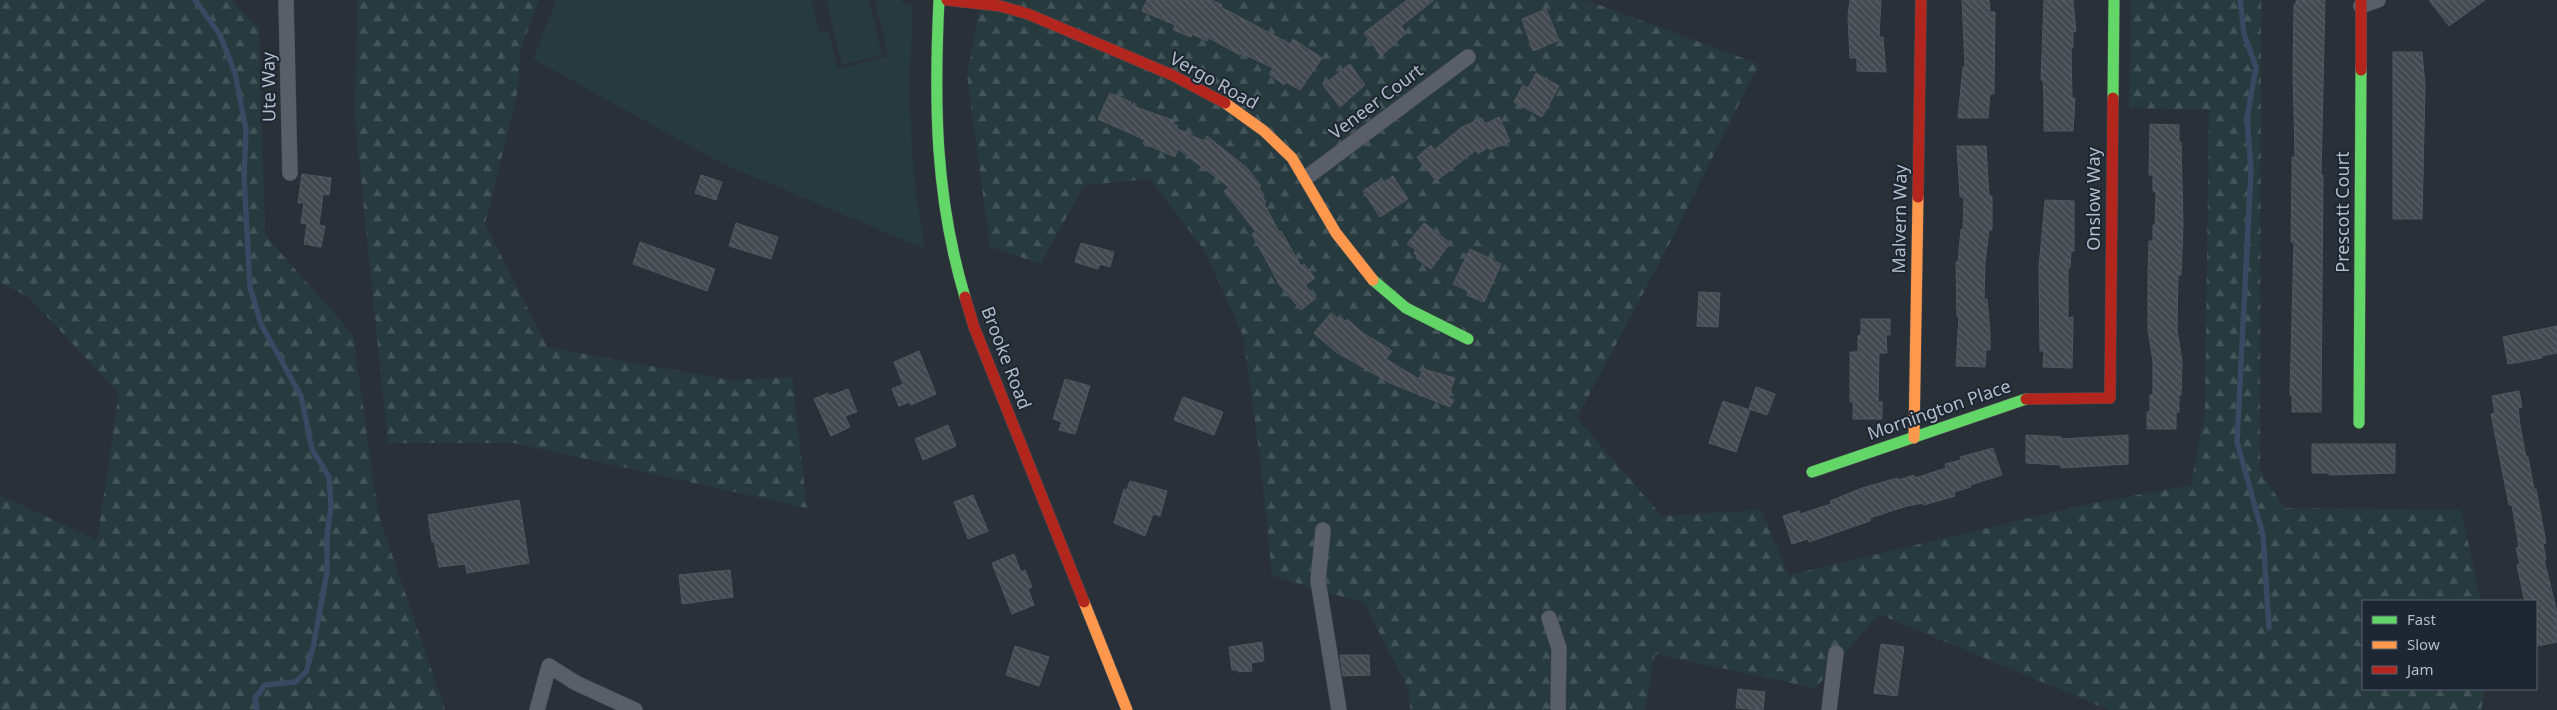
<svg xmlns="http://www.w3.org/2000/svg" width="2557" height="710" font-family="'Noto Sans',sans-serif">
<defs>
<pattern id="forest-firs" width="22" height="20" patternUnits="userSpaceOnUse" patternTransform="scale(1.25)"><rect width="22" height="20" fill="#273a3e"/><path d="M5 1l3.5 6h-7zM16 11l3.5 6h-7z" fill="#445559"/></pattern>
<pattern id="building-back-hatch" width="6" height="6" patternUnits="userSpaceOnUse" patternTransform="scale(1.25)"><rect width="6" height="6" fill="#444950"/><path d="M-1 5l2 2M0 0l6 6M5-1l2 2" fill="none" stroke="#5d6168"/></pattern>
</defs>
<rect width="100%" height="100%" fill="#2a3038"/>
<path fill="#273a3e" d="M 556,0 L 812,0 L 819,33 L 829,31 L 838,69 L 888,56 L 875,0 L 901,0 L 904,4 L 913,6 L 909,89 L 914,179 L 925,249 L 721,163 L 533,59 Z
M 826,0 L 869,0 L 882,55 L 842,65 Z"/>
<path fill="url(#forest-firs)" d="M 2,0 L 232,0 L 259,29 L 265,235 L 353,335 L 378,513 L 445,710 L 0,710 L 0,495 L 97,540 L 119,394 L 29,297 L 0,283 L 0,2 Z
M 358,0 L 539,0 L 520,50 L 518,90 L 485,224 L 547,347 L 729,380 L 792,377 L 807,508 L 514,443 L 388,443 L 354,111 Z
M 981,0 L 1586,0 L 1759,64 L 1674,235 L 1577,418 L 1662,516 L 1761,510 L 1789,575 L 2089,504 L 2191,485 L 2205,411 L 2209,110 L 2129,108 L 2131,0 L 2261,0 L 2260,470 L 2284,508 L 2461,510 L 2481,601 L 2363,601 L 2363,689 L 2485,689 L 2481,710 L 2109,710 L 1879,614 L 1815,688 L 1655,654 L 1645,710 L 1410,710 L 1409,690 L 1364,603 L 1272,576 L 1261,465 L 1243,336 L 1205,251 L 1150,179 L 1084,185 L 1041,264 L 990,247 L 967,76 Z"/>
<g fill="none" stroke-linecap="round" stroke-linejoin="round">
<path stroke="#384963" stroke-width="5.5" d="M 195,0 L 220,35 L 235,73 L 246,130 L 244,177 L 250,287 L 261,324 L 301,396 L 312,449 L 329,477 L 331,507 L 327,535 L 327,572 L 313,648 L 306,672 L 295,682 L 265,685 L 255,698 L 257,710
M 2240,0 L 2244,34 L 2256,67 L 2247,118 L 2251,170 L 2237,442 L 2263,535 L 2269,628"/>
</g>
<path fill="url(#building-back-hatch)" stroke="#52575f" d="M 1147,0 L 1211,0 L 1222,5 L 1221,7 L 1290,44 L 1293,39 L 1322,58 L 1300,90 L 1286,82 L 1284,85 L 1269,74 L 1273,68 L 1241,53 L 1240,55 L 1209,38 L 1207,41 L 1192,34 L 1191,37 L 1173,30 L 1175,25 L 1142,11 Z
M 1407,0 L 1434,0 L 1401,26 L 1406,33 L 1381,56 L 1364,33 Z
M 1850,0 L 1881,0 L 1879,37 L 1883,37 L 1886,72 L 1857,71 L 1857,58 L 1850,58 L 1848,16 Z
M 1962,0 L 1989,0 L 1990,12 L 1995,12 L 1994,94 L 1990,94 L 1988,118 L 1958,118 L 1963,67 L 1965,67 Z
M 2044,0 L 2073,0 L 2076,32 L 2073,31 L 2073,48 L 2071,48 L 2072,98 L 2075,98 L 2073,131 L 2044,131 L 2044,98 L 2043,80 L 2041,80 Z
M 2296,0 L 2325,0 L 2321,175 L 2323,175 L 2321,412 L 2292,412 L 2292,395 L 2290,395 L 2294,242 L 2291,242 L 2292,175 L 2292,157 L 2295,157 L 2293,71 L 2294,4 L 2296,5 Z
M 2429,0 L 2485,0 L 2449,26 Z
M 1546,9 L 1559,40 L 1533,51 L 1522,19 Z
M 2393,52 L 2422,52 L 2425,86 L 2422,219 L 2393,219 Z
M 1350,64 L 1365,85 L 1340,107 L 1323,85 Z
M 1536,73 L 1559,86 L 1542,117 L 1514,102 L 1523,85 L 1528,88 Z
M 1110,93 L 1131,102 L 1130,105 L 1175,121 L 1173,124 L 1178,126 L 1176,128 L 1204,141 L 1207,136 L 1247,168 L 1261,186 L 1259,188 L 1264,195 L 1262,196 L 1266,202 L 1264,204 L 1279,232 L 1281,231 L 1301,266 L 1304,264 L 1315,278 L 1305,285 L 1316,298 L 1301,310 L 1279,284 L 1252,234 L 1256,232 L 1224,191 L 1229,187 L 1178,149 L 1175,157 L 1143,143 L 1145,140 L 1098,119 Z
M 1499,117 L 1510,141 L 1490,150 L 1488,147 L 1478,154 L 1476,150 L 1436,181 L 1417,157 L 1431,145 L 1434,150 L 1462,127 L 1482,118 L 1485,124 Z
M 2150,124 L 2179,125 L 2179,142 L 2181,142 L 2183,225 L 2181,275 L 2178,275 L 2177,329 L 2182,362 L 2181,395 L 2179,395 L 2179,412 L 2176,412 L 2176,429 L 2147,429 L 2147,412 L 2150,412 L 2150,395 L 2153,395 L 2153,362 L 2148,329 L 2148,275 L 2149,241 L 2153,241 L 2153,225 L 2155,225 L 2156,192 L 2153,191 L 2153,175 L 2149,175 Z
M 1957,146 L 1986,146 L 1989,196 L 1992,196 L 1992,230 L 1989,230 L 1985,263 L 1984,299 L 1987,299 L 1990,333 L 1990,350 L 1986,350 L 1985,367 L 1956,366 L 1959,317 L 1957,316 L 1956,262 L 1958,262 L 1961,229 L 1963,230 L 1964,197 L 1960,197 Z
M 302,174 L 331,178 L 329,195 L 323,194 L 319,225 L 325,226 L 321,247 L 304,244 L 307,224 L 301,223 L 304,203 L 298,203 Z
M 701,175 L 722,182 L 716,200 L 695,193 Z
M 1393,176 L 1408,199 L 1380,217 L 1363,191 L 1378,181 L 1380,185 Z
M 2045,200 L 2074,201 L 2074,251 L 2071,251 L 2070,268 L 2068,268 L 2068,318 L 2073,317 L 2072,368 L 2043,367 L 2044,351 L 2040,351 L 2039,267 Z
M 736,223 L 778,237 L 771,259 L 729,246 Z
M 1424,223 L 1450,243 L 1431,269 L 1416,258 L 1417,256 L 1414,253 L 1416,250 L 1407,244 Z
M 640,242 L 715,269 L 707,291 L 633,264 Z
M 1081,243 L 1114,252 L 1110,267 L 1100,264 L 1098,269 L 1075,262 Z
M 1470,249 L 1501,264 L 1484,302 L 1467,295 L 1468,291 L 1453,284 Z
M 1699,292 L 1720,293 L 1718,327 L 1697,326 Z
M 1331,313 L 1340,320 L 1342,318 L 1345,321 L 1347,319 L 1364,334 L 1390,349 L 1392,351 L 1386,359 L 1419,379 L 1423,369 L 1455,378 L 1448,397 L 1454,400 L 1450,407 L 1390,383 L 1336,352 L 1314,333 Z
M 1861,319 L 1890,319 L 1890,335 L 1886,335 L 1887,353 L 1879,353 L 1878,402 L 1882,402 L 1882,419 L 1853,419 L 1853,402 L 1850,402 L 1850,352 L 1858,352 L 1858,336 L 1861,335 Z
M 2557,326 L 2557,353 L 2542,356 L 2542,358 L 2508,364 L 2503,337 Z
M 919,351 L 936,394 L 911,405 L 910,402 L 899,406 L 892,389 L 903,384 L 894,362 Z
M 1065,379 L 1090,386 L 1075,434 L 1059,430 L 1062,422 L 1053,419 Z
M 1756,387 L 1775,394 L 1767,415 L 1749,409 Z
M 848,389 L 857,412 L 845,416 L 850,427 L 831,436 L 814,399 L 828,393 L 829,396 Z
M 2519,391 L 2522,407 L 2518,408 L 2520,425 L 2526,457 L 2528,457 L 2534,489 L 2536,489 L 2546,543 L 2543,544 L 2546,560 L 2544,560 L 2557,612 L 2557,642 L 2537,646 L 2536,601 L 2526,601 L 2524,598 L 2517,565 L 2520,564 L 2516,548 L 2519,547 L 2512,505 L 2509,505 L 2491,414 L 2495,413 L 2492,396 Z
M 1183,397 L 1223,412 L 1214,435 L 1174,420 Z
M 1723,401 L 1750,410 L 1736,452 L 1709,443 Z
M 948,425 L 956,446 L 923,460 L 915,439 Z
M 2026,435 L 2061,437 L 2061,439 L 2128,435 L 2128,464 L 2061,468 L 2061,465 L 2026,463 Z
M 2312,444 L 2395,444 L 2395,473 L 2329,475 L 2329,473 L 2312,473 Z
M 1993,448 L 2002,475 L 1970,485 L 1971,487 L 1954,492 L 1955,496 L 1924,505 L 1923,503 L 1907,506 L 1870,518 L 1870,521 L 1809,542 L 1808,539 L 1792,544 L 1783,516 L 1799,511 L 1800,514 L 1831,504 L 1830,501 L 1862,488 L 1897,478 L 1898,480 L 1914,475 L 1915,478 L 1946,468 L 1945,464 L 1961,460 L 1960,457 Z
M 1130,481 L 1167,491 L 1160,516 L 1153,514 L 1145,536 L 1114,523 L 1124,489 L 1127,490 Z
M 973,495 L 988,531 L 968,539 L 954,502 Z
M 519,500 L 529,563 L 467,573 L 465,564 L 439,567 L 434,542 L 432,542 L 428,515 Z
M 1014,554 L 1021,572 L 1025,570 L 1032,587 L 1028,589 L 1034,605 L 1012,614 L 992,563 Z
M 730,570 L 733,597 L 682,604 L 679,575 Z
M 1262,642 L 1264,661 L 1251,663 L 1252,671 L 1238,672 L 1238,670 L 1232,670 L 1229,647 Z
M 1881,644 L 1904,647 L 1897,696 L 1874,693 Z
M 1015,646 L 1049,657 L 1039,686 L 1006,675 Z
M 1340,655 L 1369,655 L 1370,675 L 1343,676 Z
M 1738,689 L 1765,692 L 1763,710 L 1736,708 Z"/>
<g fill="none" stroke-linecap="round" stroke-linejoin="round">
<g stroke="#484c53" stroke-width="16">
<path id="street" d="M 286,0 L 290,173
M 2361,6 L 2378,0
M 1307,177 L 1468,57
M 1323,530 L 1318,581 L 1339,710
M 1549,618 L 1559,648 L 1558,710
M 537,710 L 549,666 L 576,683 L 635,710
M 1829,710 L 1836,653"/>
</g>
<g stroke="#484c53" stroke-width="12">
<path id="fast" d="M 939,0 C 934,103 935,197 965,297
M 2113,98 L 2114,0
M 1373,280 L 1406,308 L 1468,339
M 2359,423 L 2361,70
M 1812,472 L 2026,399"/>
</g>
<g stroke="#484c53" stroke-width="12">
<path id="slow" d="M 1225,103 L 1264,131 L 1292,158 L 1336,233 L 1373,280
M 1914,438 L 1918,197
M 1084,602 L 1127,710"/>
</g>
<g stroke="#484c53" stroke-width="12">
<path id="jam" d="M 947,0 L 1000,6 L 1028,14 L 1172,75 L 1225,103
M 2361,70 L 2361,0
M 1918,197 L 1921,0
M 965,297 L 974,327 L 1084,602
M 2026,399 L 2110,398 L 2113,98"/>
</g>
<use href="#street" stroke="#5a5e66" stroke-width="15"/>
<use href="#fast" stroke="#63d668" stroke-width="11"/>
<use href="#slow" stroke="#ff974d" stroke-width="11"/>
<use href="#jam" stroke="#b3261e" stroke-width="11"/>
</g>
<g text-anchor="middle" stroke-width="4" stroke-linejoin="round" paint-order="stroke">
<g font-size="18" fill="#b4bcc9" stroke="#1d2633">
<text transform="translate(1214 81) rotate(29)" y="6">Vergo Road</text>
<text transform="translate(269 87) rotate(-91)" y="6">Ute Way</text>
<text transform="translate(1376 102) rotate(-37)" y="6">Veneer Court</text>
<text transform="translate(2094 199) rotate(-90)" y="6">Onslow Way</text>
<text transform="translate(2343 212) rotate(-90)" y="6">Prescott Court</text>
<text transform="translate(1900 219) rotate(-89)" y="6">Malvern Way</text>
<text transform="translate(1006 358) rotate(69)" y="6">Brooke Road</text>
<text transform="translate(1939 410) rotate(-19)" y="6">Mornington Place</text>
</g>
</g>
<rect x="2362" y="600" width="175" height="90" fill="#1d2633" stroke="#59626f"/>
<rect x="2372" y="616" width="25" height="8" fill="#63d668" stroke="#59626f"/>
<text x="2407" y="625" font-size="15" fill="#b4bcc9">Fast</text>
<rect x="2372" y="641" width="25" height="8" fill="#ff974d" stroke="#59626f"/>
<text x="2407" y="650" font-size="15" fill="#b4bcc9">Slow</text>
<rect x="2372" y="666" width="25" height="8" fill="#b3261e" stroke="#59626f"/>
<text x="2407" y="675" font-size="15" fill="#b4bcc9">Jam</text>
</svg>
